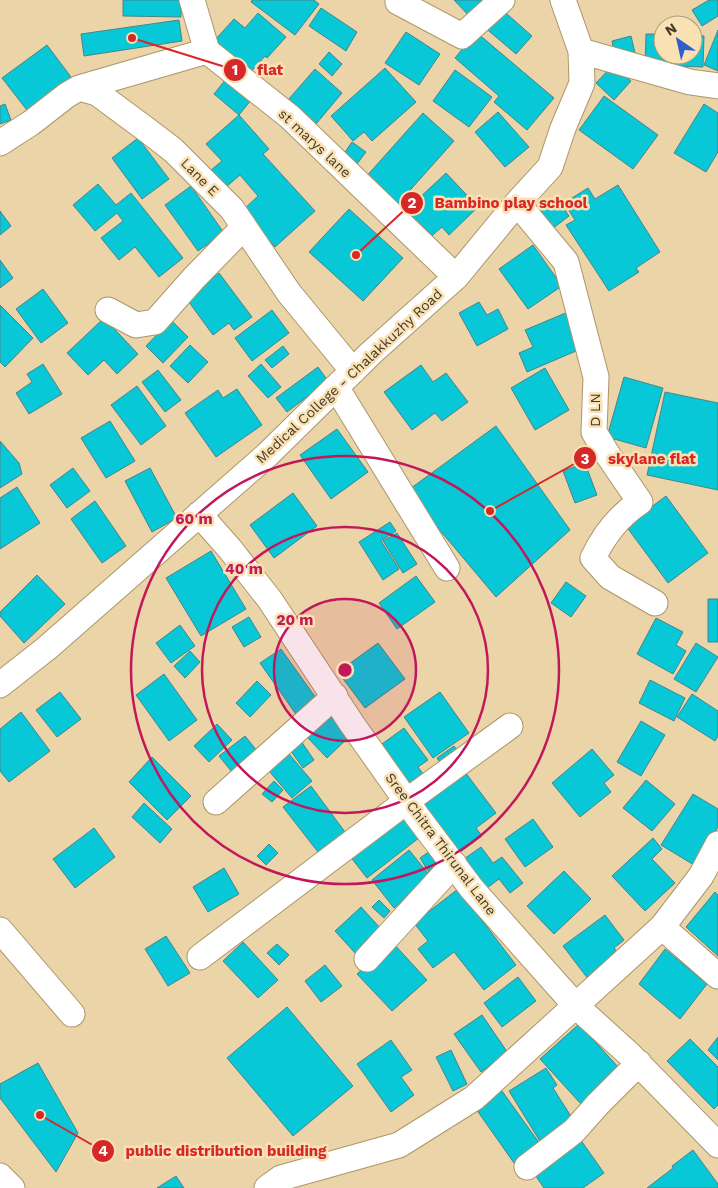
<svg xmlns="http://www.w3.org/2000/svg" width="718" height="1188" font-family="'Work Sans',sans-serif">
<rect width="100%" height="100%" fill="#ebd4a7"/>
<path fill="#08c7d6" stroke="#46858b" d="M 123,0 L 181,0 L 181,17 L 123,16 Z
M 252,0 L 314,0 L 319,4 L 295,35 L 251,2 Z
M 454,0 L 492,0 L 473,20 Z
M 709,0 L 718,0 L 718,16 L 702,26 L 692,10 Z
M 499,7 L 532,36 L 516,54 L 483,26 Z
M 321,8 L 357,32 L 346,51 L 309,26 Z
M 258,13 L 286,37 L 267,58 L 265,56 L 250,73 L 214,41 L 234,19 L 245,28 Z
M 179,20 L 182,41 L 84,56 L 81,34 Z
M 718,30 L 718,71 L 704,65 Z
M 406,32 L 440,54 L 419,85 L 385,63 Z
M 476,32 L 554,98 L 527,130 L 494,102 L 499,96 L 455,58 Z
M 646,34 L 663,34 L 663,55 L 693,55 L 693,35 L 704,36 L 703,67 L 645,65 Z
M 631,36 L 636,57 L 616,61 L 612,41 Z
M 47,45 L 74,81 L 30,114 L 2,78 Z
M 329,52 L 342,64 L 332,76 L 319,64 Z
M 613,65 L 631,81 L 614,100 L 596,83 Z
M 385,68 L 416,102 L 372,141 L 364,132 L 353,141 L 331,116 Z
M 315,69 L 342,93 L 316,124 L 288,100 Z
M 455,70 L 492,97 L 469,127 L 433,101 Z
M 226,79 L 251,100 L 239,115 L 214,94 Z
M 604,96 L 658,135 L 633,169 L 579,130 Z
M 5,104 L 11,120 L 0,124 L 0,106 Z
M 704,104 L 718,113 L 718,152 L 706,172 L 674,153 Z
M 498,112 L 529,147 L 505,167 L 475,132 Z
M 423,113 L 454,141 L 395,207 L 364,179 Z
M 239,115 L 269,149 L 263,154 L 315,211 L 275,247 L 242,211 L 258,196 L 240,175 L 226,187 L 211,170 L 222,161 L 206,144 Z
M 138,138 L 169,179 L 142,199 L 112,158 Z
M 352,142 L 366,152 L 357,164 L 343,155 Z
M 446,173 L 478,207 L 449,235 L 442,227 L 426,241 L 401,215 Z
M 98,184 L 116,205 L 131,193 L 183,258 L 159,277 L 135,247 L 119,260 L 101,238 L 123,221 L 117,213 L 95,231 L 73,205 Z
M 618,185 L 660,252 L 636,268 L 639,272 L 609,291 L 566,225 L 575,220 L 564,203 L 588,188 L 595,199 Z
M 191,186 L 224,233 L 198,251 L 165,205 Z
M 557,198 L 569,216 L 552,229 L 539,211 Z
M 349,209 L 403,258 L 363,301 L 309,252 Z
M 0,211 L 11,226 L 0,235 Z
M 533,245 L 562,286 L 528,309 L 499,269 Z
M 0,260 L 13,278 L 0,288 Z
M 219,273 L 252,317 L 234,330 L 229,323 L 213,335 L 186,298 Z
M 43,289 L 68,323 L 41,343 L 16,309 Z
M 479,302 L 487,315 L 498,309 L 508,329 L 477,346 L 459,313 Z
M 0,305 L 33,338 L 5,367 L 0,362 Z
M 272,310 L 289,333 L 252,361 L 235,338 Z
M 568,312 L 583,348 L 527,372 L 519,353 L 533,347 L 525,330 Z
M 104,318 L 138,354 L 117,374 L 104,360 L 88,375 L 67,353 Z
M 171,320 L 188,337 L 163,363 L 146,346 Z
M 190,345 L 208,362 L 188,383 L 170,366 Z
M 283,346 L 289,354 L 272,368 L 265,360 Z
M 43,364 L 62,394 L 29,414 L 16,393 L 32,382 L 27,374 Z
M 261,364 L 281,387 L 268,398 L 248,376 Z
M 421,365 L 433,382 L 446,373 L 468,402 L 442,421 L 435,413 L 412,430 L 384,392 Z
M 318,367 L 328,381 L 287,412 L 276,398 Z
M 545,368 L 569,410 L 535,430 L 511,388 Z
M 158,370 L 181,400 L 165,412 L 142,382 Z
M 624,377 L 663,388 L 646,448 L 607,437 Z
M 137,386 L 166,426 L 141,445 L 111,405 Z
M 237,389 L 262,425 L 216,457 L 185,413 L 218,390 L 223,398 Z
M 665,392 L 718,403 L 718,490 L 647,475 Z
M 110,421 L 135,461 L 106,478 L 81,438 Z
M 496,426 L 570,530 L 496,597 L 407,491 Z
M 337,429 L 368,472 L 331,499 L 300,455 Z
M 0,441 L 19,463 L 22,474 L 0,488 Z
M 585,463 L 597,495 L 575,503 L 563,471 Z
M 73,468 L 90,491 L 67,508 L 50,485 Z
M 150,468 L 177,518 L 152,532 L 125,481 Z
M 17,487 L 40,523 L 0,549 L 0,498 Z
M 293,493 L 317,526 L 274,558 L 250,525 Z
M 666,496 L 708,553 L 668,583 L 626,526 Z
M 95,501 L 126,546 L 102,563 L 71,519 Z
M 390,522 L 396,531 L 381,541 L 399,569 L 383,580 L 359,542 Z
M 397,533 L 417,564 L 403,573 L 383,541 Z
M 211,551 L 246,609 L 201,636 L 166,578 Z
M 37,575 L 65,604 L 24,643 L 0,616 L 0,612 Z
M 416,576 L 435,602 L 397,629 L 379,603 Z
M 566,582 L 586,596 L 571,617 L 551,603 Z
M 708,599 L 718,599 L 718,642 L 708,642 Z
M 249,617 L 261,637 L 244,647 L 232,627 Z
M 656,618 L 683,632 L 676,645 L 686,651 L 673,674 L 637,654 Z
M 180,625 L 195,646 L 171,663 L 156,643 Z
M 378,643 L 405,679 L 365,708 L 338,672 Z
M 696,643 L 718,657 L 696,692 L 674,679 Z
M 281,649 L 321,705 L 300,720 L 260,663 Z
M 190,651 L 200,662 L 185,678 L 174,666 Z
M 164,674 L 197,720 L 169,741 L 136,695 Z
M 650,680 L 685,698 L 674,721 L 639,703 Z
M 257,681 L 271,695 L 250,717 L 236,703 Z
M 60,692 L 81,719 L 57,737 L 36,710 Z
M 440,692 L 469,733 L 433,758 L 404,717 Z
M 692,694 L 718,711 L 718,736 L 715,741 L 677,717 Z
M 21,712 L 50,751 L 9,782 L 0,771 L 0,729 Z
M 330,715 L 350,736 L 327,758 L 307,737 Z
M 641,721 L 665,735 L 641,776 L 617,762 Z
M 217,724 L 232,740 L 209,762 L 194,746 Z
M 404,728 L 428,760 L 418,767 L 426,778 L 407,792 L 375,749 Z
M 245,736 L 262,757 L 236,777 L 219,756 Z
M 299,738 L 314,760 L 303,768 L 288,747 Z
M 454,746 L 463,758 L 446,771 L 437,758 Z
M 592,749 L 614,775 L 604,783 L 611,792 L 580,817 L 552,783 Z
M 289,754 L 312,781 L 292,798 L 269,771 Z
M 152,757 L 191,796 L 167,820 L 129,782 Z
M 465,772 L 496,813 L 476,828 L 482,836 L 459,853 L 423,803 Z
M 646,780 L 675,804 L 652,831 L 623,808 Z
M 274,781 L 283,790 L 272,802 L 262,794 Z
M 311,786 L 345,832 L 318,852 L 283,807 Z
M 693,794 L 718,809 L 718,827 L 694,865 L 661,845 Z
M 144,803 L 172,829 L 160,843 L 132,817 Z
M 405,810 L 424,834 L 367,878 L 349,855 Z
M 533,819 L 553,847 L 525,867 L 505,839 Z
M 94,828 L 115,857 L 75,888 L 53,859 Z
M 653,838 L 662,849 L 652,859 L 675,883 L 645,911 L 612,876 Z
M 269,844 L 278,853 L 266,865 L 257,856 Z
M 481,847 L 493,863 L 502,857 L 523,883 L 510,893 L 499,879 L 483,891 L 461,861 Z
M 409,850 L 431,877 L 394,908 L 372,880 Z
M 430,851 L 441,867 L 430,874 L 420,858 Z
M 224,868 L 239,894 L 208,912 L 193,887 Z
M 564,871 L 591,899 L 554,934 L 527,906 Z
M 458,889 L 516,965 L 484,990 L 454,952 L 433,968 L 418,949 L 428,941 L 414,923 Z
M 715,892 L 718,895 L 718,956 L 686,927 Z
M 379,900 L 390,911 L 384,918 L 372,907 Z
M 361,907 L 382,930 L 356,954 L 335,931 Z
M 605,915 L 624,940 L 614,948 L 623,961 L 592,984 L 563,946 Z
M 166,936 L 190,973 L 168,986 L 145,949 Z
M 243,942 L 278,980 L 258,998 L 223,961 Z
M 392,942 L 427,980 L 392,1011 L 357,974 Z
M 277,944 L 289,955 L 279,965 L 267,953 Z
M 665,949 L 707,984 L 680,1019 L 639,984 Z
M 325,965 L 342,986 L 321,1002 L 305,981 Z
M 518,977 L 536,1001 L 502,1027 L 484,1003 Z
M 287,1007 L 353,1086 L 293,1136 L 227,1058 Z
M 482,1015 L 508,1053 L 481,1072 L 454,1034 Z
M 579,1024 L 620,1069 L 581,1104 L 540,1059 Z
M 718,1037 L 718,1060 L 708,1050 Z
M 690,1039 L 718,1067 L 718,1105 L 714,1109 L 667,1061 Z
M 391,1040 L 412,1070 L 401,1077 L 414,1095 L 391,1112 L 357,1064 Z
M 451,1050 L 467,1084 L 453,1091 L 436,1057 Z
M 38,1063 L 78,1133 L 56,1172 L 0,1098 L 0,1084 Z
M 546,1068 L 557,1085 L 553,1088 L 574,1121 L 541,1143 L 509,1091 Z
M 502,1091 L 540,1144 L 514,1163 L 476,1109 Z
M 580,1139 L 604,1173 L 583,1188 L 544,1188 L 533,1172 Z
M 693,1150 L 718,1184 L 718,1188 L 647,1188 L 673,1168 L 672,1166 Z
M 176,1176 L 184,1188 L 157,1188 Z"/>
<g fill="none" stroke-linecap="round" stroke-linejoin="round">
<g stroke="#ac966a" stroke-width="27">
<path id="minor" d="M 192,0 L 207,51 L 290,117 L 456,277
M 398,2 L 462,36 L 502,0
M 581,51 L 690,82 L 718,86
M 79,88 L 207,51
M 0,143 L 31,123 L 67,95 L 79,88 L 97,93 L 147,130 L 173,150 L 232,209 L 289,293 L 353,371
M 517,203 L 566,262 L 596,377 L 594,432 L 606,452 L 640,502 C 620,515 604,535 593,558 L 610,577 L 655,603
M 108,310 L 136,325 L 155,322 L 194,278 L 244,227
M 336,387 L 447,568
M 199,514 L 230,549 L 270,600 L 352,724 L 417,816 L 472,889 L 576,1006 L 629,1054 L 718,1145
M 0,685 L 47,648 L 267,455 L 371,353 L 456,277 L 517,203 L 550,167 L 563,128 L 582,83 L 581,51 L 563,0
M 216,802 L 335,696
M 662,927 L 718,976
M 0,930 L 72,1014
M 200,957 L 407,801 L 510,726
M 367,959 L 454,864
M 527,1167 L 574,1131 L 598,1104 L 639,1063
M 0,1176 L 12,1188
M 267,1188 L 281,1178 L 399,1145 L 474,1098 L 662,927 L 701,876 L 718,844"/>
</g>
<use href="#minor" stroke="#fff" stroke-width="25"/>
</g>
<circle cx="345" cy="670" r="71" fill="#c2185b" fill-opacity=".12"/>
<g fill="none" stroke="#c2185b" stroke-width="2.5">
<circle cx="345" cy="670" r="71"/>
<circle cx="345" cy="670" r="143"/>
<circle cx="345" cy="670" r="214"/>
</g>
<g text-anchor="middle" stroke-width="5" stroke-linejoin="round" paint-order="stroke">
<g font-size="14" fill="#433a28" stroke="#f9e1b3">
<text transform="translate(315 143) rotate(43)" y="5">st marys lane</text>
<text transform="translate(200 177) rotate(45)" y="5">Lane E</text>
<text transform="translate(349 376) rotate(-43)" y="5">Medical College - Chalakkuzhy Road</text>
<text transform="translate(595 410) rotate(-90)" y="5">D LN</text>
<text transform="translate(441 844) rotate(53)" y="5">Sree Chitra Thirunal Lane</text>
</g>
</g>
<circle cx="345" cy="670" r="8" fill="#c2185b" stroke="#f9e1b3" stroke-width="2.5"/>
<g font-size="15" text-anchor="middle" font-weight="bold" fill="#c2185b" stroke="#f9e1b3" stroke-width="5" stroke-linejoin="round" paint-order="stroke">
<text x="194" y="524">60 m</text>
<text x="244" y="574">40 m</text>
<text x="295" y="625">20 m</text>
</g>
<path fill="none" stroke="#d62828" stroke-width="2" d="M132 38L235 70M356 255L412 203M490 511L585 458M40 1115L103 1151"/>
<g fill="#d62828" stroke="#f9e1b3" stroke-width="2">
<circle cx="132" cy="38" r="5"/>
<circle cx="356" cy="255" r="5"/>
<circle cx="490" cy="511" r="5"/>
<circle cx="40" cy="1115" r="5"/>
<circle cx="235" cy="70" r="12"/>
<circle cx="412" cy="203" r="12"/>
<circle cx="585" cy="458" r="12"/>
<circle cx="103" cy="1151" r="12"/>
</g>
<g font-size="15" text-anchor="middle" font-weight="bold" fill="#fff">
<text x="235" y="75">1</text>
<text x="412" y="208">2</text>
<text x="585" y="464">3</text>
<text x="103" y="1156">4</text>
</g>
<g font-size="15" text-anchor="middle" font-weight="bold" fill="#d62828" stroke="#f9e1b3" stroke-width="5" stroke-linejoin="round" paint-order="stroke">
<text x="270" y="75">flat</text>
<text x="511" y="208">Bambino play school</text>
<text x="652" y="464">skylane flat</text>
<text x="226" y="1156">public distribution building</text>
</g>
<g transform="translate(678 40) rotate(326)"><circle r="24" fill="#f9e1b3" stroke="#b09e7b"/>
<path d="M0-4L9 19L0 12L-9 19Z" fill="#305ccc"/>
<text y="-8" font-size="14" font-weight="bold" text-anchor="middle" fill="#433a28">N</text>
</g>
</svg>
